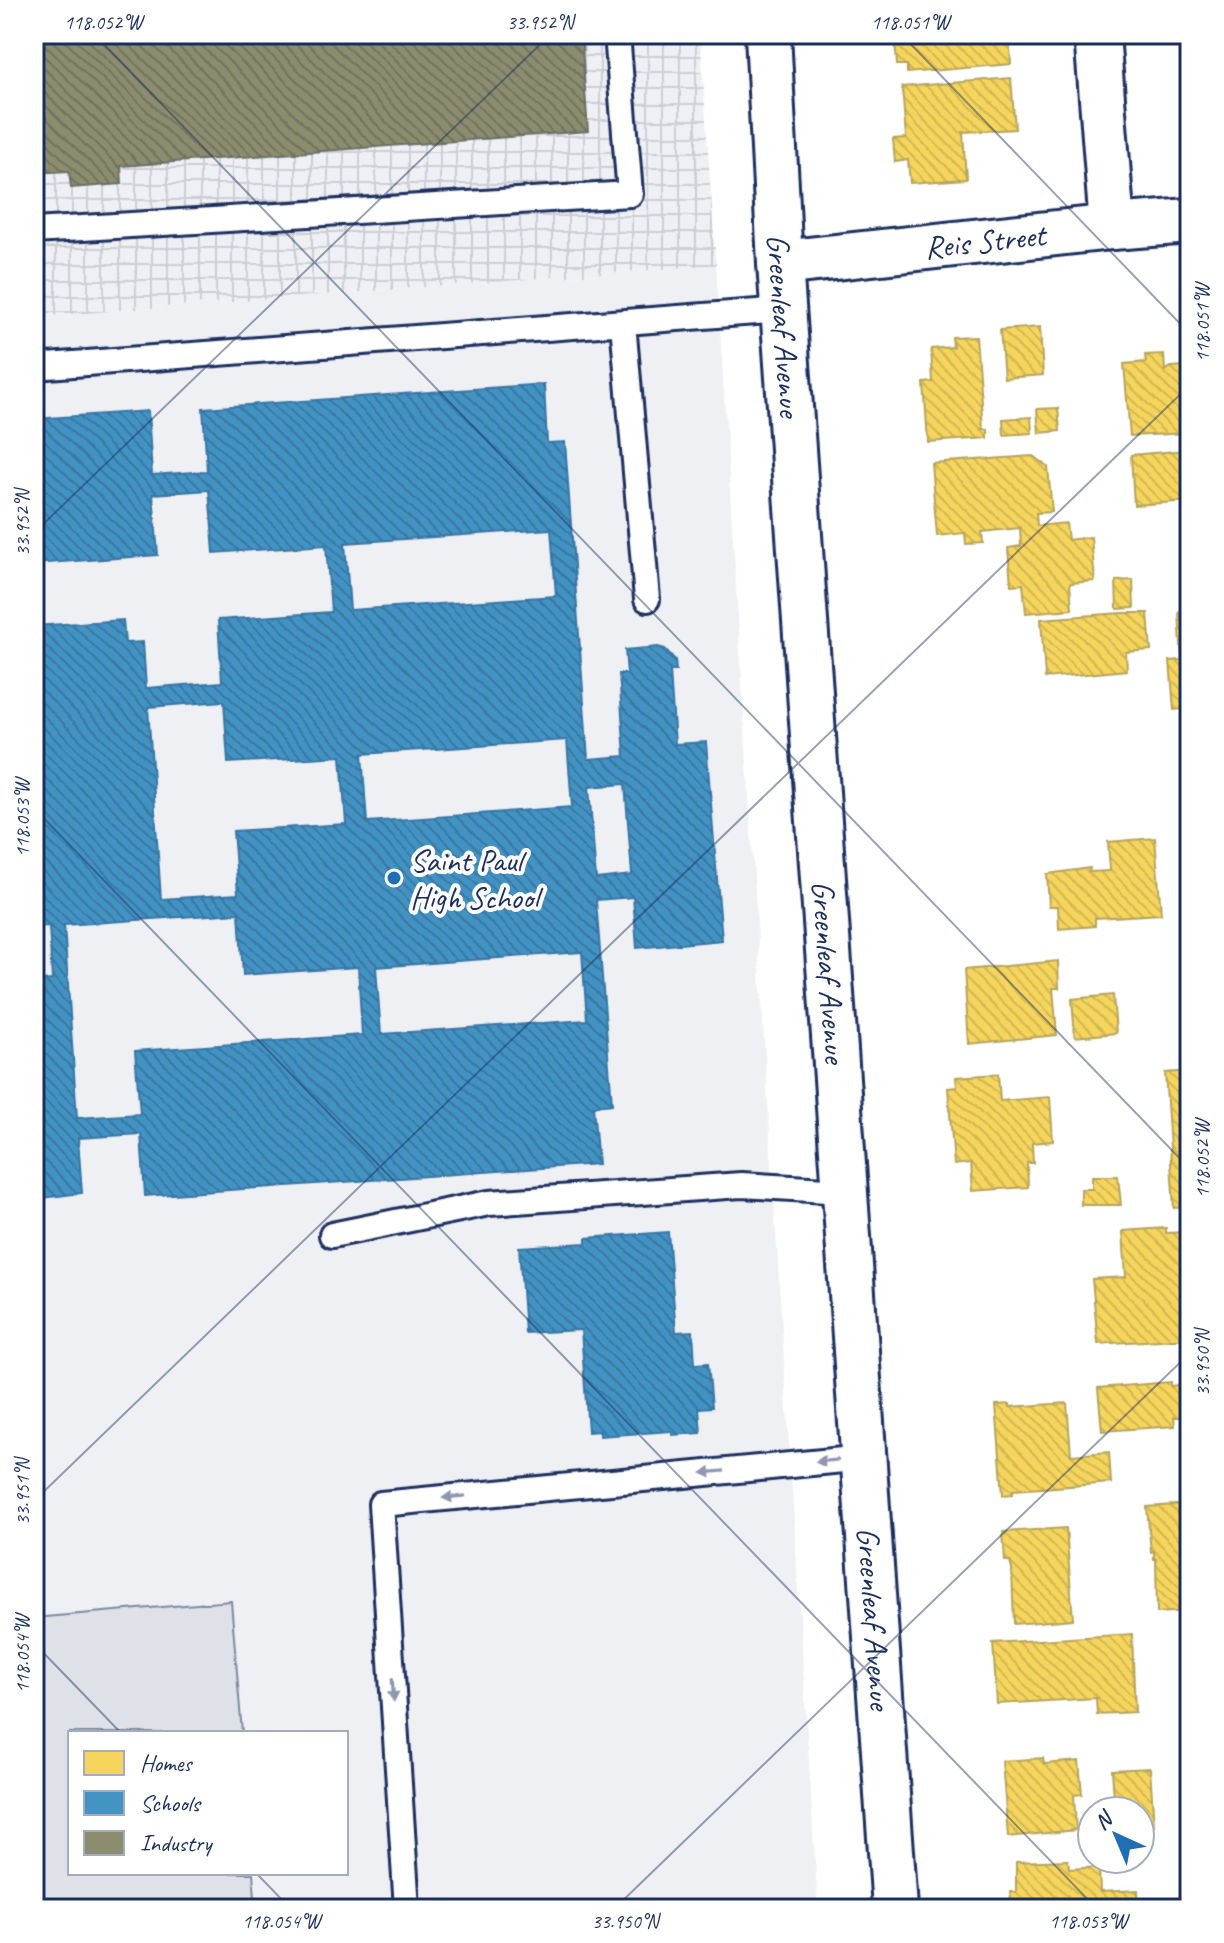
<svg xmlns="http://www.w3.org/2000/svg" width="1224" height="1943" font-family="Caveat,sans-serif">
<defs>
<pattern id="industrial-grid" width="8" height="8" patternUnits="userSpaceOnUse" patternTransform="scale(2)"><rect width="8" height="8" fill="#eff0f4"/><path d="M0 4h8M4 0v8" fill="none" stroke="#ccced4"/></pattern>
<pattern id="homes-back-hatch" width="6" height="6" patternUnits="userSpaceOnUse" patternTransform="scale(2)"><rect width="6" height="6" fill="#f6d55c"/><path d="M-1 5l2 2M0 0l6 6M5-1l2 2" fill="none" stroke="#d2b752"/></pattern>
<pattern id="schools-back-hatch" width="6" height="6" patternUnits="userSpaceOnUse" patternTransform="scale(2)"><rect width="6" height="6" fill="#4393c3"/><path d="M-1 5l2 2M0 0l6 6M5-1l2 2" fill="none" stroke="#3778a2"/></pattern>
<pattern id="industry-back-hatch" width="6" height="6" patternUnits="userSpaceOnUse" patternTransform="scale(2)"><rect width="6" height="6" fill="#8c8c6e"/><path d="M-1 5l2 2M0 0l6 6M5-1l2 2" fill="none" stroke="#72735e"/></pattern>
</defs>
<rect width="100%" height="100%" fill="#fff"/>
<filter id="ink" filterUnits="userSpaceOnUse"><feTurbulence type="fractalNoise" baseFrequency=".0125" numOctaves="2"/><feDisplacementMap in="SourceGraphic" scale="16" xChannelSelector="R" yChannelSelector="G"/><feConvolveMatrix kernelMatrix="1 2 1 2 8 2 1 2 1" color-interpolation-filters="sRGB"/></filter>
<g filter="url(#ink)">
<path fill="#eff0f4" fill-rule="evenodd" d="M 716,265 L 818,1909 L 34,1909 L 34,317 ZM 70,1733 L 346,1733 L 346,1873 L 70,1873 Z"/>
<path fill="url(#industrial-grid)" d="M 34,34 L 700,34 L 716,265 L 34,317 Z"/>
<path fill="#dee1e7" stroke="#7c88a2" stroke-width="2" d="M 231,1601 L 242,1733 L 70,1733 L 70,1873 L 253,1873 L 256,1909 L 34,1909 L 34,1618 Z"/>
<path fill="url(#homes-back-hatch)" stroke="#b4a35d" stroke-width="2" d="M 897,34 L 1009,34 L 1011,64 L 907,73 L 907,65 L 897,65 L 895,38 Z
M 1011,78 L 1015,129 L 963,132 L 966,179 L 910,183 L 908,160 L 895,162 L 893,139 L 906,138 L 902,87 Z
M 1040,327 L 1043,375 L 1004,378 L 1000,330 Z
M 976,336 L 983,429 L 988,429 L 988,438 L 928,442 L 924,383 L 933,382 L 931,349 L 953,347 L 952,337 Z
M 1164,354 L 1165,371 L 1171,367 L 1185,366 L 1190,369 L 1190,433 L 1130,436 L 1124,364 L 1146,362 L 1145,355 Z
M 1058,408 L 1060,431 L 1039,433 L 1037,409 Z
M 1031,417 L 1032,433 L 1004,435 L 1003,419 Z
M 1186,450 L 1190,501 L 1134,505 L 1131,455 Z
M 1033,456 L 1048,467 L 1052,512 L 1036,513 L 1037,526 L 1066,523 L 1068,540 L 1091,537 L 1095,581 L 1070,583 L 1072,609 L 1026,613 L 1023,584 L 1011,585 L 1008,548 L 1021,546 L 1020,528 L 982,532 L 983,543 L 966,544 L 965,533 L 937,536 L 931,463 Z
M 1133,580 L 1134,608 L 1117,609 L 1116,581 Z
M 1179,612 L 1190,612 L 1190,708 L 1174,710 L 1170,661 L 1182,660 Z
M 1122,613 L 1148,613 L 1151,650 L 1126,652 L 1127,670 L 1045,678 L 1041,619 Z
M 1155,838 L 1161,914 L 1095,918 L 1095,926 L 1059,929 L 1058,906 L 1049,906 L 1047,874 L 1090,868 L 1089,872 L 1110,871 L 1108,842 Z
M 1058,961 L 1059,988 L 1053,988 L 1057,1035 L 969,1044 L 964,970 Z
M 1113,995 L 1116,1033 L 1075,1037 L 1072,999 Z
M 1190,1071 L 1190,1207 L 1174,1208 L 1165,1073 Z
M 998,1074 L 1000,1101 L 1050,1097 L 1053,1141 L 1032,1143 L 1033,1163 L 1027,1163 L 1028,1187 L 973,1191 L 971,1163 L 954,1165 L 948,1088 L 957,1087 L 956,1077 Z
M 1092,1176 L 1118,1176 L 1121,1205 L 1081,1205 L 1081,1189 L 1092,1189 Z
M 1190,1209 L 1190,1338 L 1098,1344 L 1092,1279 L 1126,1277 L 1123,1231 L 1166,1228 L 1166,1233 L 1187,1232 L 1185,1210 Z
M 1171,1382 L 1171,1386 L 1186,1384 L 1188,1417 L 1174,1417 L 1175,1426 L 1102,1431 L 1098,1388 Z
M 1067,1403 L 1071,1455 L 1109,1452 L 1111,1483 L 1013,1490 L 1013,1494 L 1003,1495 L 996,1405 L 1010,1404 L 1010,1407 Z
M 1190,1504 L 1190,1611 L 1157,1613 L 1156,1559 L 1154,1559 L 1154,1551 L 1151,1552 L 1147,1507 Z
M 1066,1528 L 1073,1619 L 1014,1624 L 1012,1569 L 1010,1561 L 1005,1561 L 1003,1532 Z
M 1132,1634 L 1135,1712 L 1097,1714 L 1096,1698 L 997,1704 L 993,1643 Z
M 1182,1648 L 1190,1648 L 1190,1681 L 1185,1682 Z
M 1043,1758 L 1044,1764 L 1079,1761 L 1082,1794 L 1074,1795 L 1076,1830 L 1008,1837 L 1002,1761 Z
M 1150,1768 L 1154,1826 L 1140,1827 L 1140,1811 L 1115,1811 L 1112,1770 Z
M 1068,1860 L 1069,1869 L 1099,1867 L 1100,1892 L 1138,1890 L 1139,1909 L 1012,1909 L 1010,1892 L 1016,1892 L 1016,1862 Z"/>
<path fill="url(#schools-back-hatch)" stroke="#3775a5" stroke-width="2" fill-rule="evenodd" d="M 544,384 L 547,443 L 565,442 L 588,759 L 625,756 L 619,674 L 627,674 L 625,650 L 658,647 L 665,649 L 675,660 L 676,671 L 670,671 L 675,744 L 706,742 L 722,940 L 637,948 L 633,897 L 596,900 L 612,1104 L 593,1106 L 598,1164 L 145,1196 L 141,1134 L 78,1138 L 82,1193 L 34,1199 L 34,982 L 52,980 L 49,926 L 34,927 L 34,626 L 123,620 L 125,643 L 143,642 L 146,688 L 222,682 L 218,620 L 331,612 L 326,545 L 214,553 L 209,490 L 153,494 L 158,555 L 34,564 L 34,419 L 148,411 L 152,475 L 207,471 L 203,408 ZM 551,529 L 556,596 L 350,610 L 345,543 ZM 224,701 L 228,763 L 341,756 L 346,824 L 233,831 L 238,894 L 161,899 L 148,707 ZM 567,740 L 572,807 L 367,822 L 362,754 ZM 625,784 L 632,875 L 596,879 L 589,787 ZM 239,913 L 243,975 L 358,967 L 362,1035 L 135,1051 L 140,1114 L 77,1118 L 64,925 ZM 582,952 L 587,1020 L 381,1034 L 376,967 Z
M 668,1232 L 676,1332 L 693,1331 L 695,1364 L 708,1363 L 712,1407 L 699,1408 L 701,1433 L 672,1435 L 672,1431 L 600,1436 L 600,1431 L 588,1432 L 581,1330 L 525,1333 L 519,1247 L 586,1243 L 586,1238 Z"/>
<path fill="url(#industry-back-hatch)" stroke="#6a7069" stroke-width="2" d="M 34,34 L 581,34 L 588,131 L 121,166 L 122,184 L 71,188 L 69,171 L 34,173 Z"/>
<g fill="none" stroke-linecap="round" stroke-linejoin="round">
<g stroke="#1b2f5e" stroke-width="30">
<path id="lane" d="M 34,231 L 630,194 L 617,34
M 623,323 L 647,599
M 34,367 L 783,310
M 332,1235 L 489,1203 L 741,1185 L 845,1191
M 407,1909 L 381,1504 L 864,1458"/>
</g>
<g stroke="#1b2f5e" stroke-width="50">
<g id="street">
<path d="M 1097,34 L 1112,227"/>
<path id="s1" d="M 780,263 L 1112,227 L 1190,221"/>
</g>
</g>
<g stroke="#1b2f5e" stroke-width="50">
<g id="secondary">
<path id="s2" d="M 768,34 L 780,263 L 895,1909"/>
</g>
</g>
<use href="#lane" stroke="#fff" stroke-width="24"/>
<use href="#street" stroke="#fff" stroke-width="44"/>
<use href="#secondary" stroke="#fff" stroke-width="44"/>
</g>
<defs><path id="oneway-solid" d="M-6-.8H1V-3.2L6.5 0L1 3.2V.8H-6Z" transform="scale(2)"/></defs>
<g fill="#8d97ae">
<use href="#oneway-solid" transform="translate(827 1461) rotate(175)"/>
<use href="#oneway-solid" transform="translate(713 1472) rotate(175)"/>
<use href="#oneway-solid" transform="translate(454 1497) rotate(175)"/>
<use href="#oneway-solid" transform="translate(393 1690) rotate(86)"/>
</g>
</g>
<path fill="none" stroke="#1b2f5e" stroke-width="2" stroke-opacity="0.45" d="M 94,34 L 1190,1169M 901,34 L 1190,334M 34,533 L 551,34M 34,808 L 1097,1909M 34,1501 L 1190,385M 34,1643 L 121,1733M 256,1873 L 291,1909M 614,1909 L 1190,1353"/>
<circle fill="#1f6fb2" stroke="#fff" stroke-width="3" cx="394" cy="878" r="8"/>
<g text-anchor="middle" stroke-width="8" stroke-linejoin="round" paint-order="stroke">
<g font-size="32" fill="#1b2f5e" stroke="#fff">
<text dy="11" stroke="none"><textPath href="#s1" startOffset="206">Reis Street</textPath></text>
<text dy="11" stroke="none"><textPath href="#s2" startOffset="292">Greenleaf Avenue</textPath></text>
<text dy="11" stroke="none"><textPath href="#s2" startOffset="940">Greenleaf Avenue</textPath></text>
<text dy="11" stroke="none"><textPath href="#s2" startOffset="1588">Greenleaf Avenue</textPath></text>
</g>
<g font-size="32" fill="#1b2f5e" stroke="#fff" text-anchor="start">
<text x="410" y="871">Saint Paul<tspan x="410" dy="37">High School</tspan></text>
</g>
</g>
<rect width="1224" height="1943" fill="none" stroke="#fff" stroke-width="88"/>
<rect x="68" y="1731" width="280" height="144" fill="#ffffff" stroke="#a4acbf" stroke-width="2"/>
<rect x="84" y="1751" width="40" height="24" fill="#f6d55c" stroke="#a4acbf" stroke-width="2"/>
<text x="140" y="1771" font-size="24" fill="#1b2f5e">Homes</text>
<rect x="84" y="1791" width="40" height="24" fill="#4393c3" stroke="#a4acbf" stroke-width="2"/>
<text x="140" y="1811" font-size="24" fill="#1b2f5e">Schools</text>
<rect x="84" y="1831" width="40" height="24" fill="#8c8c6e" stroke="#a4acbf" stroke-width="2"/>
<text x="140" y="1851" font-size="24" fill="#1b2f5e">Industry</text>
<g transform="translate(1116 1835) rotate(316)"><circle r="38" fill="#ffffff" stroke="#a4acbf" stroke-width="2"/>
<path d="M0-6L14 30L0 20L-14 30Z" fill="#1f6fb2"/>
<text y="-12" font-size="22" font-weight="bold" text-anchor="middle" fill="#1b2f5e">N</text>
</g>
<rect x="44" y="44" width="1136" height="1855" fill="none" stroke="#1b2f5e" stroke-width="3"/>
<g font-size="20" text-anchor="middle" fill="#1b2f5e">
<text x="103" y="29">118.052°W</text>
<text x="540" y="29">33.952°N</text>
<text x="910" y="29">118.051°W</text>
<text transform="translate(1202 323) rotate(-90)" y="7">118.051°W</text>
<text transform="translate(22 523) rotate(-90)" y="7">33.952°N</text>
<text transform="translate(22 818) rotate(-90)" y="7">118.053°W</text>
<text transform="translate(1202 1159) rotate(-90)" y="7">118.052°W</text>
<text transform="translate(1202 1363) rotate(-90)" y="7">33.950°N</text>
<text transform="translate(22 1492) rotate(-90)" y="7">33.951°N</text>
<text transform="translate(22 1654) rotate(-90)" y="7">118.054°W</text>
<text x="281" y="1928">118.054°W</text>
<text x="625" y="1928">33.950°N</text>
<text x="1088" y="1928">118.053°W</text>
</g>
</svg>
